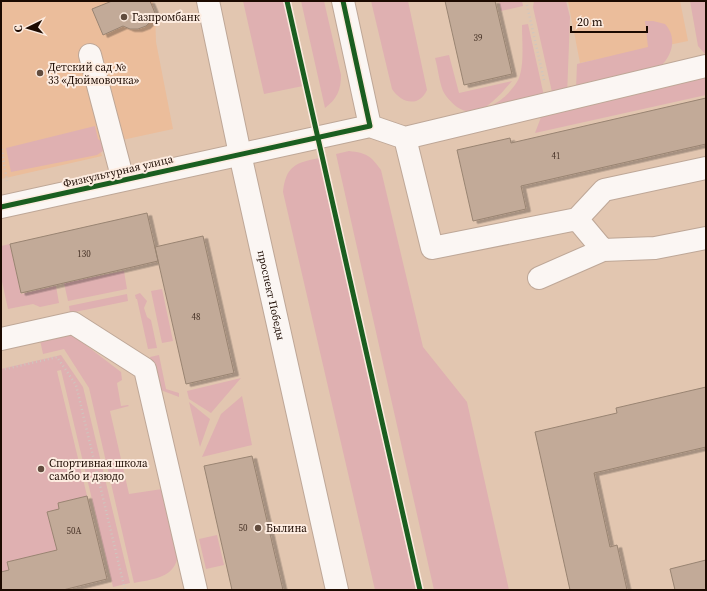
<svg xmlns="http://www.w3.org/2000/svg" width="707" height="591" font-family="'Source Serif 4',serif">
<defs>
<filter id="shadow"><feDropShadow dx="4.5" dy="2.5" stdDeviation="0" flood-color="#0004"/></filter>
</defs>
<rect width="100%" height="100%" fill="#e2c6b0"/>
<path fill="#ebbd9b" d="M 1,1 L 152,1 L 155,13 L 156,42 L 173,129 L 99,145 L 102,156 L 1,179 Z
M 568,1 L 680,1 L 688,41 L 580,63 Z"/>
<path fill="#dfb0b1" d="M 243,1 L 284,1 L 303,86 L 264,94 Z
M 301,1 L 324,1 L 341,75 C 341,90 337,99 325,108 Z
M 371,1 L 408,1 L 427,90 C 419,108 401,103 392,89 Z
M 499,1 L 522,1 L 523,6 L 501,11 Z
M 534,1 L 566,1 L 570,17 L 567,96 L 554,101 L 533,7 Z
M 690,1 L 706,1 L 706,55 L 698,46 Z
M 645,21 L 653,21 L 665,24 C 677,37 673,54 661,66 L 576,89 L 577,64 L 648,47 Z
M 528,24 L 544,96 L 488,108 C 493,104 499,102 503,98 C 509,93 518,83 520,75 C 524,61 522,41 522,25 Z
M 449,55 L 459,93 L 512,81 C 499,96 479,122 457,107 C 452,103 446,97 443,91 C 439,81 438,68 435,58 Z
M 706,76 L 706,95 L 535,133 L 543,112 Z
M 95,126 L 98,139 L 109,147 L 97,155 L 11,172 L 6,148 Z
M 349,151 C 367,153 371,156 381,170 L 423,347 L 467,402 L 509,590 L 434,590 L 336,154 Z
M 319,158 L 416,590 L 375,590 L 283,192 C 286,166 295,163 319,158 Z
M 10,244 L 21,294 L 56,286 L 59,303 L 40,307 L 33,304 L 8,309 L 1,277 L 1,246 Z
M 124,271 L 127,289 L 68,301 L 64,283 Z
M 162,289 L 173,341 L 162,343 L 151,291 Z
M 140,293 L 147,301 L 144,308 L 147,317 L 151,320 L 157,348 L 148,349 L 137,299 L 136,299 L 135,295 Z
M 127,294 L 128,301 L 70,313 L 69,306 Z
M 66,330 L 121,372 L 122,380 L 117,383 L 121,406 L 128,405 L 129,406 L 110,411 L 129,494 L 162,489 L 178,554 C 176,578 153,579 134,583 L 89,388 L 64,349 L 43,354 L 40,340 Z
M 61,355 L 83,387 L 130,583 L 113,587 L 61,370 L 57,371 L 107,579 L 63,590 L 1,590 L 1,369 Z
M 159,355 L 166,389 L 179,393 L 179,397 L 158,389 L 150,357 Z
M 241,378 L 211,413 L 189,399 L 187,391 Z
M 242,396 L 252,445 L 202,457 L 221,414 Z
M 189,402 L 210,419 L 200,447 Z
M 217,535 L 224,565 L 206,569 L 199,539 Z"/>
<path fill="#c2aa98" stroke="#998472" filter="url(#shadow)" d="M 112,1 L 150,1 L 155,13 L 152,20 L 146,26 L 138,29 L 130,29 L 123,26 L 103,35 L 92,9 Z
M 445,1 L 495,1 L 512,74 L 464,85 Z
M 706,98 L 706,144 L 521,186 L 526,209 L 473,221 L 457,150 L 510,138 L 511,143 Z
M 147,213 L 158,261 L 21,293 L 10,244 Z
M 203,236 L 234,373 L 186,384 L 155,247 Z
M 706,387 L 706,447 L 594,473 L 610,547 L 617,545 L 627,590 L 570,590 L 535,432 L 617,413 L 616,408 Z
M 252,456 L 283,590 L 232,590 L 204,466 Z
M 87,496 L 107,579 L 63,590 L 1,590 L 1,572 L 9,570 L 7,562 L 57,550 L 47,512 L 59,509 L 58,503 Z
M 706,560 L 706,590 L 675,590 L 670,569 Z"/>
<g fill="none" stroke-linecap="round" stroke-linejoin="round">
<g stroke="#bea797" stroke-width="24">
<path id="minor" d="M 90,55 L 123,180
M 370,126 L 405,138 L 706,66
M 405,138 L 432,248 L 577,219 L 604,190 L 706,168
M 1,207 L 370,126 L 343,1
M 577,219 L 603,250 L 655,248 L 706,238
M 539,278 L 603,250
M 1,339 L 73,323 L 145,369 L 196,590"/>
</g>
<g stroke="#bea797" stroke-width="24">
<g id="major">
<path id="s1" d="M 208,1 L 240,154 L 337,590"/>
</g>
</g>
<path stroke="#cfc6bf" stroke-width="2.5" stroke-dasharray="1 3" stroke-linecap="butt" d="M 526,1 L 544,80
M 1,145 L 7,181
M 1,370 L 57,357 L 76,385 L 125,590"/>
<use href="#minor" stroke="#fbf6f3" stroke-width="22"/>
<use href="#major" stroke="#fbf6f3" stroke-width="22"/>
<g stroke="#fdece0" stroke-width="8">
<path id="cycleway" d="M 287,1 L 420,590
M 1,207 L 370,126 L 343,1"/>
</g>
<use href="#cycleway" stroke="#1b5e20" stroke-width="5"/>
</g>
<g fill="#614c3e" stroke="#fdece0" stroke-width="1.5">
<circle cx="124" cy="17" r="4"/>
<circle cx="40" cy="73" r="4"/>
<circle cx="41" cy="469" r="4"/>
<circle cx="258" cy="528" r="4"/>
</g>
<g text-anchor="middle" stroke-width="4" stroke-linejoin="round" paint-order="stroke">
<g font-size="9" fill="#463226">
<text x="478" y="41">39</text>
<text x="556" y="159">41</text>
<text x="84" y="257">130</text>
<text x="196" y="320">48</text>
<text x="243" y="531">50</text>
<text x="74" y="534">50А</text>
</g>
<g font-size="11" fill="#1c0a00" stroke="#fdece0" text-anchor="start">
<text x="132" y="21">Газпромбанк</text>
<text x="48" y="71">Детский сад №<tspan x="48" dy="13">33 «Дюймовочка»</tspan></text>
<text x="49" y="467">Спортивная школа<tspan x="49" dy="13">самбо и дзюдо</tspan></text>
<text x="266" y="532">Былина</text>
</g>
<g font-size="11" fill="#1c0a00" stroke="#fdece0">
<text transform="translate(118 171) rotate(-13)" y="4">Физкультурная улица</text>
<text dy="4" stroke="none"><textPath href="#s1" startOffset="301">проспект Победы</textPath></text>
</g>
</g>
<rect width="707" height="591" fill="none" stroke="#1c0a00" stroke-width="4"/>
<g transform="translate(28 28) rotate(265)" stroke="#fdece0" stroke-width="3" paint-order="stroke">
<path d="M0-3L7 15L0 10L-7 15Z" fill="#1c0a00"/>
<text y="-6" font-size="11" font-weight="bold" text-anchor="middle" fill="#1c0a00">С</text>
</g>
<path d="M571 26v6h76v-6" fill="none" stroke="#1c0a00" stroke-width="2"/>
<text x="577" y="26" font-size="12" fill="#1c0a00" stroke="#fdece0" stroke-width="3" paint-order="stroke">20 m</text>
</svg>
